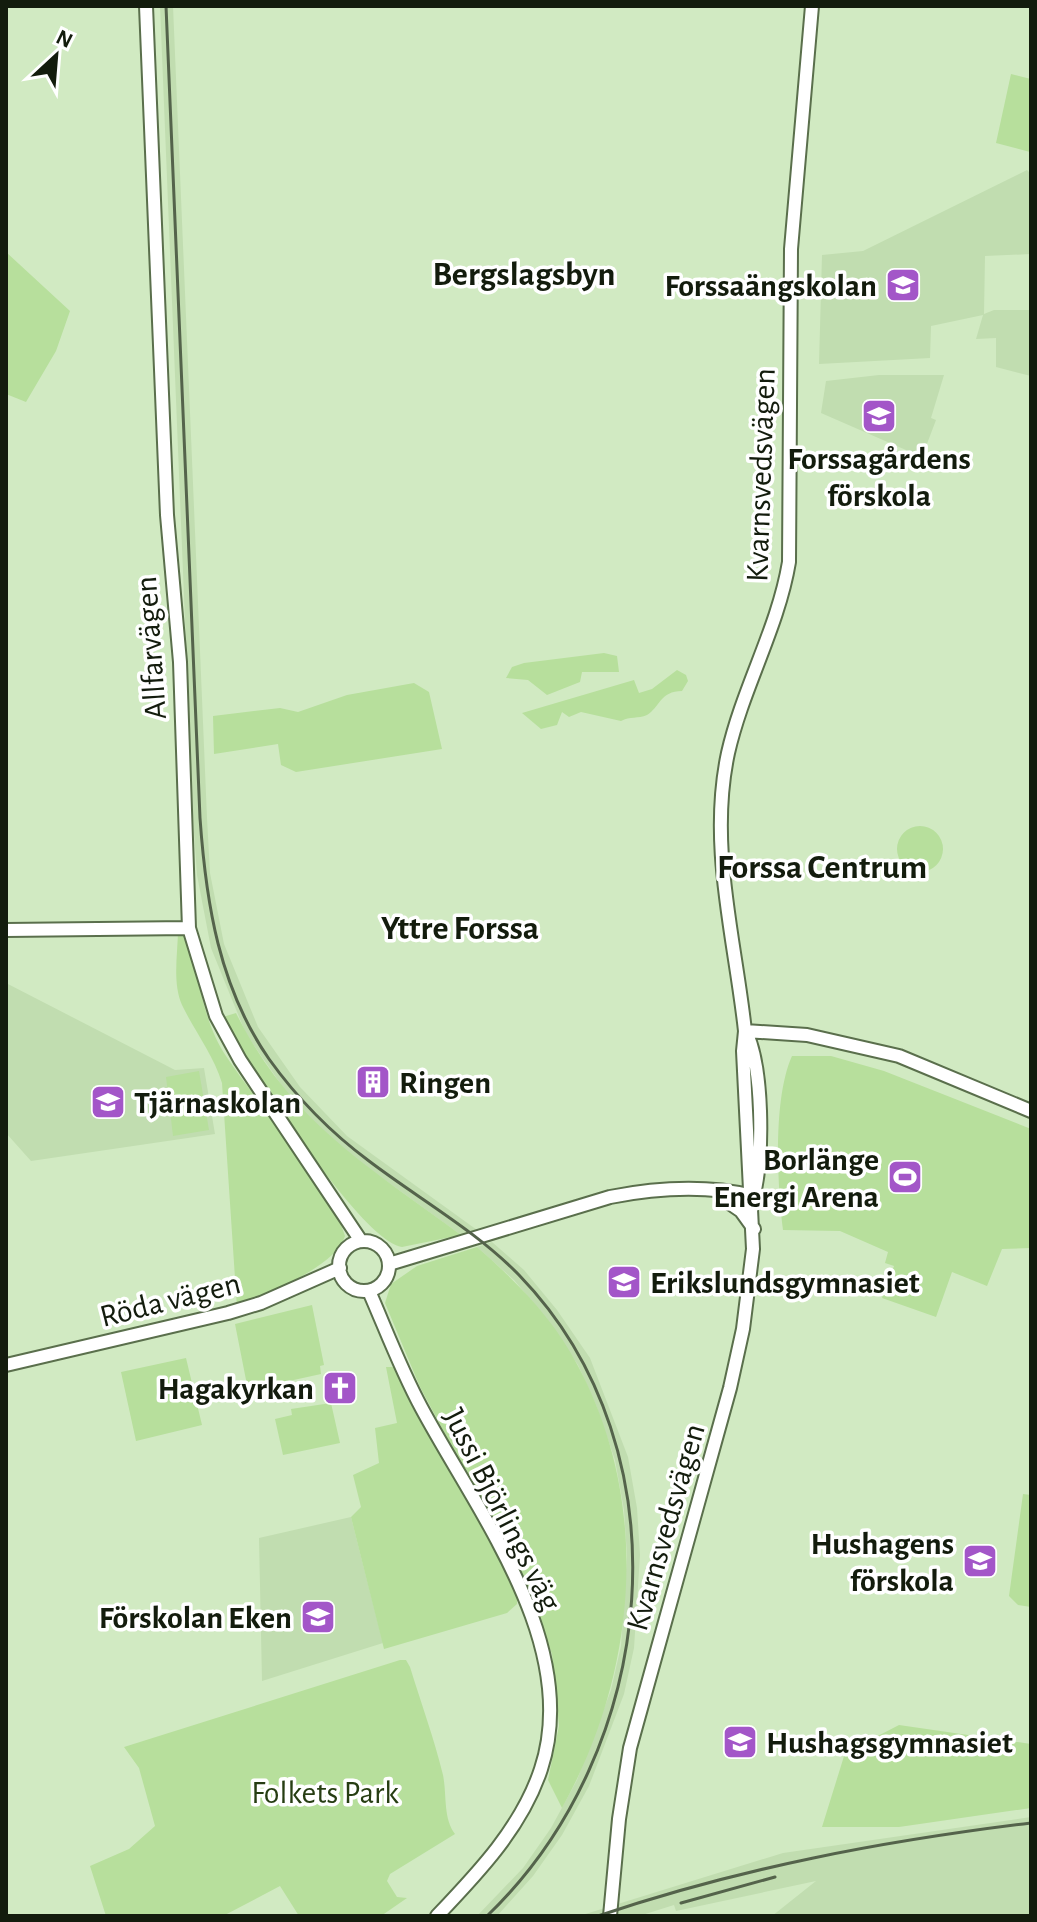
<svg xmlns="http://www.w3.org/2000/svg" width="1037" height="1922" font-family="'Alegreya Sans',sans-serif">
<rect width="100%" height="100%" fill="#d1eac2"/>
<path fill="#c1ddb0" d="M 160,6 L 173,6 L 207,818 L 210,873 L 224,944 L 258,1027 L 300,1087 L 347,1136 L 477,1230 L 461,1235 L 338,1146 L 289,1096 L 246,1034 L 211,948 L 197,875 L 193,818 Z
M 1027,170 L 1031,174 L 1031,254 L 985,256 L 984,314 L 994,310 L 1031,310 L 1031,376 L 996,367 L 996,338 L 976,339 L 983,315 L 931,326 L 930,358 L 819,364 L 822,255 L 863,251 Z
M 879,375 L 944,375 L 931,418 L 936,420 L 922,457 L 821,413 L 826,381 Z
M 6,983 L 175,1070 L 204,1068 L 215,1134 L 31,1161 L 6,1133 Z
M 492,1242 L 524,1270 L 557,1310 L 590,1358 L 628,1457 L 637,1508 L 640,1555 L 634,1648 L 624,1694 L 589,1786 L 562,1835 L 533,1876 L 497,1916 L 477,1916 L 523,1868 L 551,1828 L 577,1780 L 611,1690 L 621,1646 L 627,1555 L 624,1510 L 615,1460 L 596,1405 L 578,1365 L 546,1318 L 514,1280 L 477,1247 Z
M 351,1517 L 383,1643 L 262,1681 L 259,1538 Z
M 1031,1817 L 1031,1916 L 772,1916 L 816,1881 L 676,1911 L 674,1905 L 639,1916 L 579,1916 L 783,1853 Z"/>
<path fill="#b7df9c" d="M 1011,74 L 1031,79 L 1030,152 L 996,143 Z
M 6,252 L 70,311 L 56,351 L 26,402 L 6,394 Z
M 604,653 L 617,656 L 619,672 L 582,672 L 580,682 L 547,695 L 528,680 L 506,678 L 512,667 L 524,663 Z
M 677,670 L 686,675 L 688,681 L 682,691 C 660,691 660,707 647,715 C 638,719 630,716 621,721 L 581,712 L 569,717 L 562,712 L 557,725 L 541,729 L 522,713 L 634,680 L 639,693 L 652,689 Z
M 414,683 L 429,692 L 442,749 L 296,772 L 281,765 L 278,744 L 214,754 L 213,716 L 280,708 L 298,712 L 347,695 Z
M897 849a23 23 0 1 1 46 0a23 23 0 1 1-46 0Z
M 178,929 L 189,933 C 197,973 203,1022 226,1056 C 260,1108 328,1179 345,1236 C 336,1267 265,1294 237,1308 L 222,1083 C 213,1054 195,1032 182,1005 C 172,982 178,953 178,929 Z
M 236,1013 C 291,1123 367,1165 461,1235 L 402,1247 C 361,1242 244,1059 223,1017 Z
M 792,1056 L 831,1056 L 884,1071 L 1031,1129 L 1031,1248 L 1002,1249 L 987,1286 L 952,1272 L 936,1317 L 882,1298 L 894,1266 L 885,1263 L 888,1252 L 840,1231 L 783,1230 C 777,1183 773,1098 792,1056 Z
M 199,1071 L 209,1130 L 173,1136 L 166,1077 Z
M 477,1247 C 516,1281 554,1319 578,1366 C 652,1505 637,1673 562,1808 L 548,1780 L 559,1726 L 552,1654 L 526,1586 L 420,1387 L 385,1303 L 391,1284 L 417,1266 Z
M 312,1305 L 324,1365 L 320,1366 L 321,1374 L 248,1390 L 235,1324 Z
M 186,1358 L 202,1425 L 136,1441 L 121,1372 Z
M 386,1367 L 397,1367 L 517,1584 L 517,1604 L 507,1613 L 384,1649 L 351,1517 L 361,1507 L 353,1475 L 379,1463 L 375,1428 L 397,1423 Z
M 331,1403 L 340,1443 L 283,1455 L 275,1419 L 292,1415 L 291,1409 Z
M 1023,1494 L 1031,1495 L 1031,1607 L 1018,1605 L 1009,1596 Z
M 400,1660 L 406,1660 L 410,1667 C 421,1703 434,1738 443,1775 C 447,1795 443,1818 455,1834 L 390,1874 L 387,1881 L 397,1897 L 407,1898 L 381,1916 L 299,1916 L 280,1886 L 223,1916 L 106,1916 L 90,1866 L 129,1849 L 155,1826 L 139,1768 L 124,1747 Z
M 899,1725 L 1031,1744 L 1031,1808 L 899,1827 L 822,1827 L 845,1753 Z"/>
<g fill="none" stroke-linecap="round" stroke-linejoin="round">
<g stroke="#5a6f4c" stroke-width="16">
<path id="secondary" d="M 146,6 L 167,515 L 180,662 L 189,928 L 216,1016 L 240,1060 L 361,1241
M 6,930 L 189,928
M 745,1031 L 807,1035 L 899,1056 L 1031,1111
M 747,1034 C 763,1071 763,1150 755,1190
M 722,1198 L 741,1211 L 754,1229
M339 1266a25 25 0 1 1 50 0a25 25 0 1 1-50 0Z
M 389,1264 L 610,1197 C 656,1188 707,1185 753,1196
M 369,1291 C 386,1330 401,1370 421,1407 C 477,1512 582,1645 541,1769 C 522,1827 478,1873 437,1916
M 6,1365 L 228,1313 L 261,1303 L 340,1268
M 610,1916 L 619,1819 L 630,1748 L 730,1388 L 743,1329 L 753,1249 L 743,1051 L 745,1031 C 735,938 708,846 728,753 C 743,687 778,628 789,562 L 791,249 L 812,6"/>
</g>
<use href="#secondary" stroke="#fff" stroke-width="12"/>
<path stroke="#54634b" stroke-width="3" d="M 166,6 L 200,818 C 206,903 219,987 269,1059 C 297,1098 330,1132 369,1161 C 419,1199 475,1230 519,1275 C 690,1452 659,1751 487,1916
M 681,1903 L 775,1877
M 598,1916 C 740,1868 883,1841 1031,1823"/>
</g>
<defs>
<g id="school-square" transform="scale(1.8)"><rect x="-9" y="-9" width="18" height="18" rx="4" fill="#a356c8" stroke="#fff"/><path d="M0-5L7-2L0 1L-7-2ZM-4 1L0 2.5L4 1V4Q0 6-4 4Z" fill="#fff"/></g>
<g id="building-square" transform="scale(1.8)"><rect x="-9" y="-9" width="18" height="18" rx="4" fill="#a356c8" stroke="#fff"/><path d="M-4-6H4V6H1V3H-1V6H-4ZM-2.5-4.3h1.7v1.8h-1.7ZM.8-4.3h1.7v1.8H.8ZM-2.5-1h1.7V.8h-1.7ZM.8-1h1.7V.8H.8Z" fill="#fff"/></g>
<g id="stadium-square" transform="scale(1.8)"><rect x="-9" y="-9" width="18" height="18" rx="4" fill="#a356c8" stroke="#fff"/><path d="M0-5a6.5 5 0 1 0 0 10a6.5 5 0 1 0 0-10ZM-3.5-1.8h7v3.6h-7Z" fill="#fff"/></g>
<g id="university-square" transform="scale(1.8)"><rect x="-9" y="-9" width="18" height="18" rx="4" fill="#a356c8" stroke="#fff"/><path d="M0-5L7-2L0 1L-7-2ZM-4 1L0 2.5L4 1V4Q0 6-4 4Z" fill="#fff"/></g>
<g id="church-square" transform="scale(1.8)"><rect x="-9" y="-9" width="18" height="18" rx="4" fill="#a356c8" stroke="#fff"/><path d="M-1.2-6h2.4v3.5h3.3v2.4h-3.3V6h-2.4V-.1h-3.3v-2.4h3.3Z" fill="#fff"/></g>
</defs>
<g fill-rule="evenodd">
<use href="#school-square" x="903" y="285"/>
<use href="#school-square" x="879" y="416"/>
<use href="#building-square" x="373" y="1082"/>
<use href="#school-square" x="108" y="1102"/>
<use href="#stadium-square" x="905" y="1177"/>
<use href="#university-square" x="624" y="1282"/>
<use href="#church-square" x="340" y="1388"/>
<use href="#school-square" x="980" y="1561"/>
<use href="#school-square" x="318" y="1617"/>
<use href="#university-square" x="740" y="1742"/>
</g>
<g text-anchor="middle" stroke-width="7" stroke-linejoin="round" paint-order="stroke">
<g font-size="32" font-weight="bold" fill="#131c0d" stroke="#fff" text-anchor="end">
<text x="877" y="296">Forssaängskolan</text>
<text x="879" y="469" text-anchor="middle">Forssagårdens<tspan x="879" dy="37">förskola</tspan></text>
<text x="399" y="1093" text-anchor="start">Ringen</text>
<text x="134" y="1113" text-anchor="start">Tjärnaskolan</text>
<text x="879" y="1170">Borlänge<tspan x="879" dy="37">Energi Arena</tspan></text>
<text x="650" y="1293" text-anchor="start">Erikslundsgymnasiet</text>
<text x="314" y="1399">Hagakyrkan</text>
<text x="954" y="1554">Hushagens<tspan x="954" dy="37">förskola</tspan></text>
<text x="292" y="1628">Förskolan Eken</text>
<text x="766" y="1753" text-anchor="start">Hushagsgymnasiet</text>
</g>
<g font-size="32" fill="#131c0d" stroke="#fff">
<text transform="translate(760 475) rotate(-88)" y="11">Kvarnsvedsvägen</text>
<text transform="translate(150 648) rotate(-94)" y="11">Allfarvägen</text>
<text transform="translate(170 1299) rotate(-14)" y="11">Röda vägen</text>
<text transform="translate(503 1509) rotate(63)" y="11">Jussi Björlings väg</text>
<text transform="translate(665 1527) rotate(-74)" y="11">Kvarnsvedsvägen</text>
</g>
<g font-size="32" fill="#263d12" stroke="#fff">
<text x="325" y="1803">Folkets Park</text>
</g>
<g font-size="34" font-weight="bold" fill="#131c0d" stroke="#fff">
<text x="524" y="285">Bergslagsbyn</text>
<text x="822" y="878">Forssa Centrum</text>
<text x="460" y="939">Yttre Forssa</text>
</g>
</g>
<rect width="1037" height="1922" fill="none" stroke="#131c0d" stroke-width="16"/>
<g transform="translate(56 56) rotate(26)" stroke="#ffffff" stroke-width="6" paint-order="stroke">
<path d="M0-6L14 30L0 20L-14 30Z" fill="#131c0d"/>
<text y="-12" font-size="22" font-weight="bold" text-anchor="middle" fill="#131c0d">N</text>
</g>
</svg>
